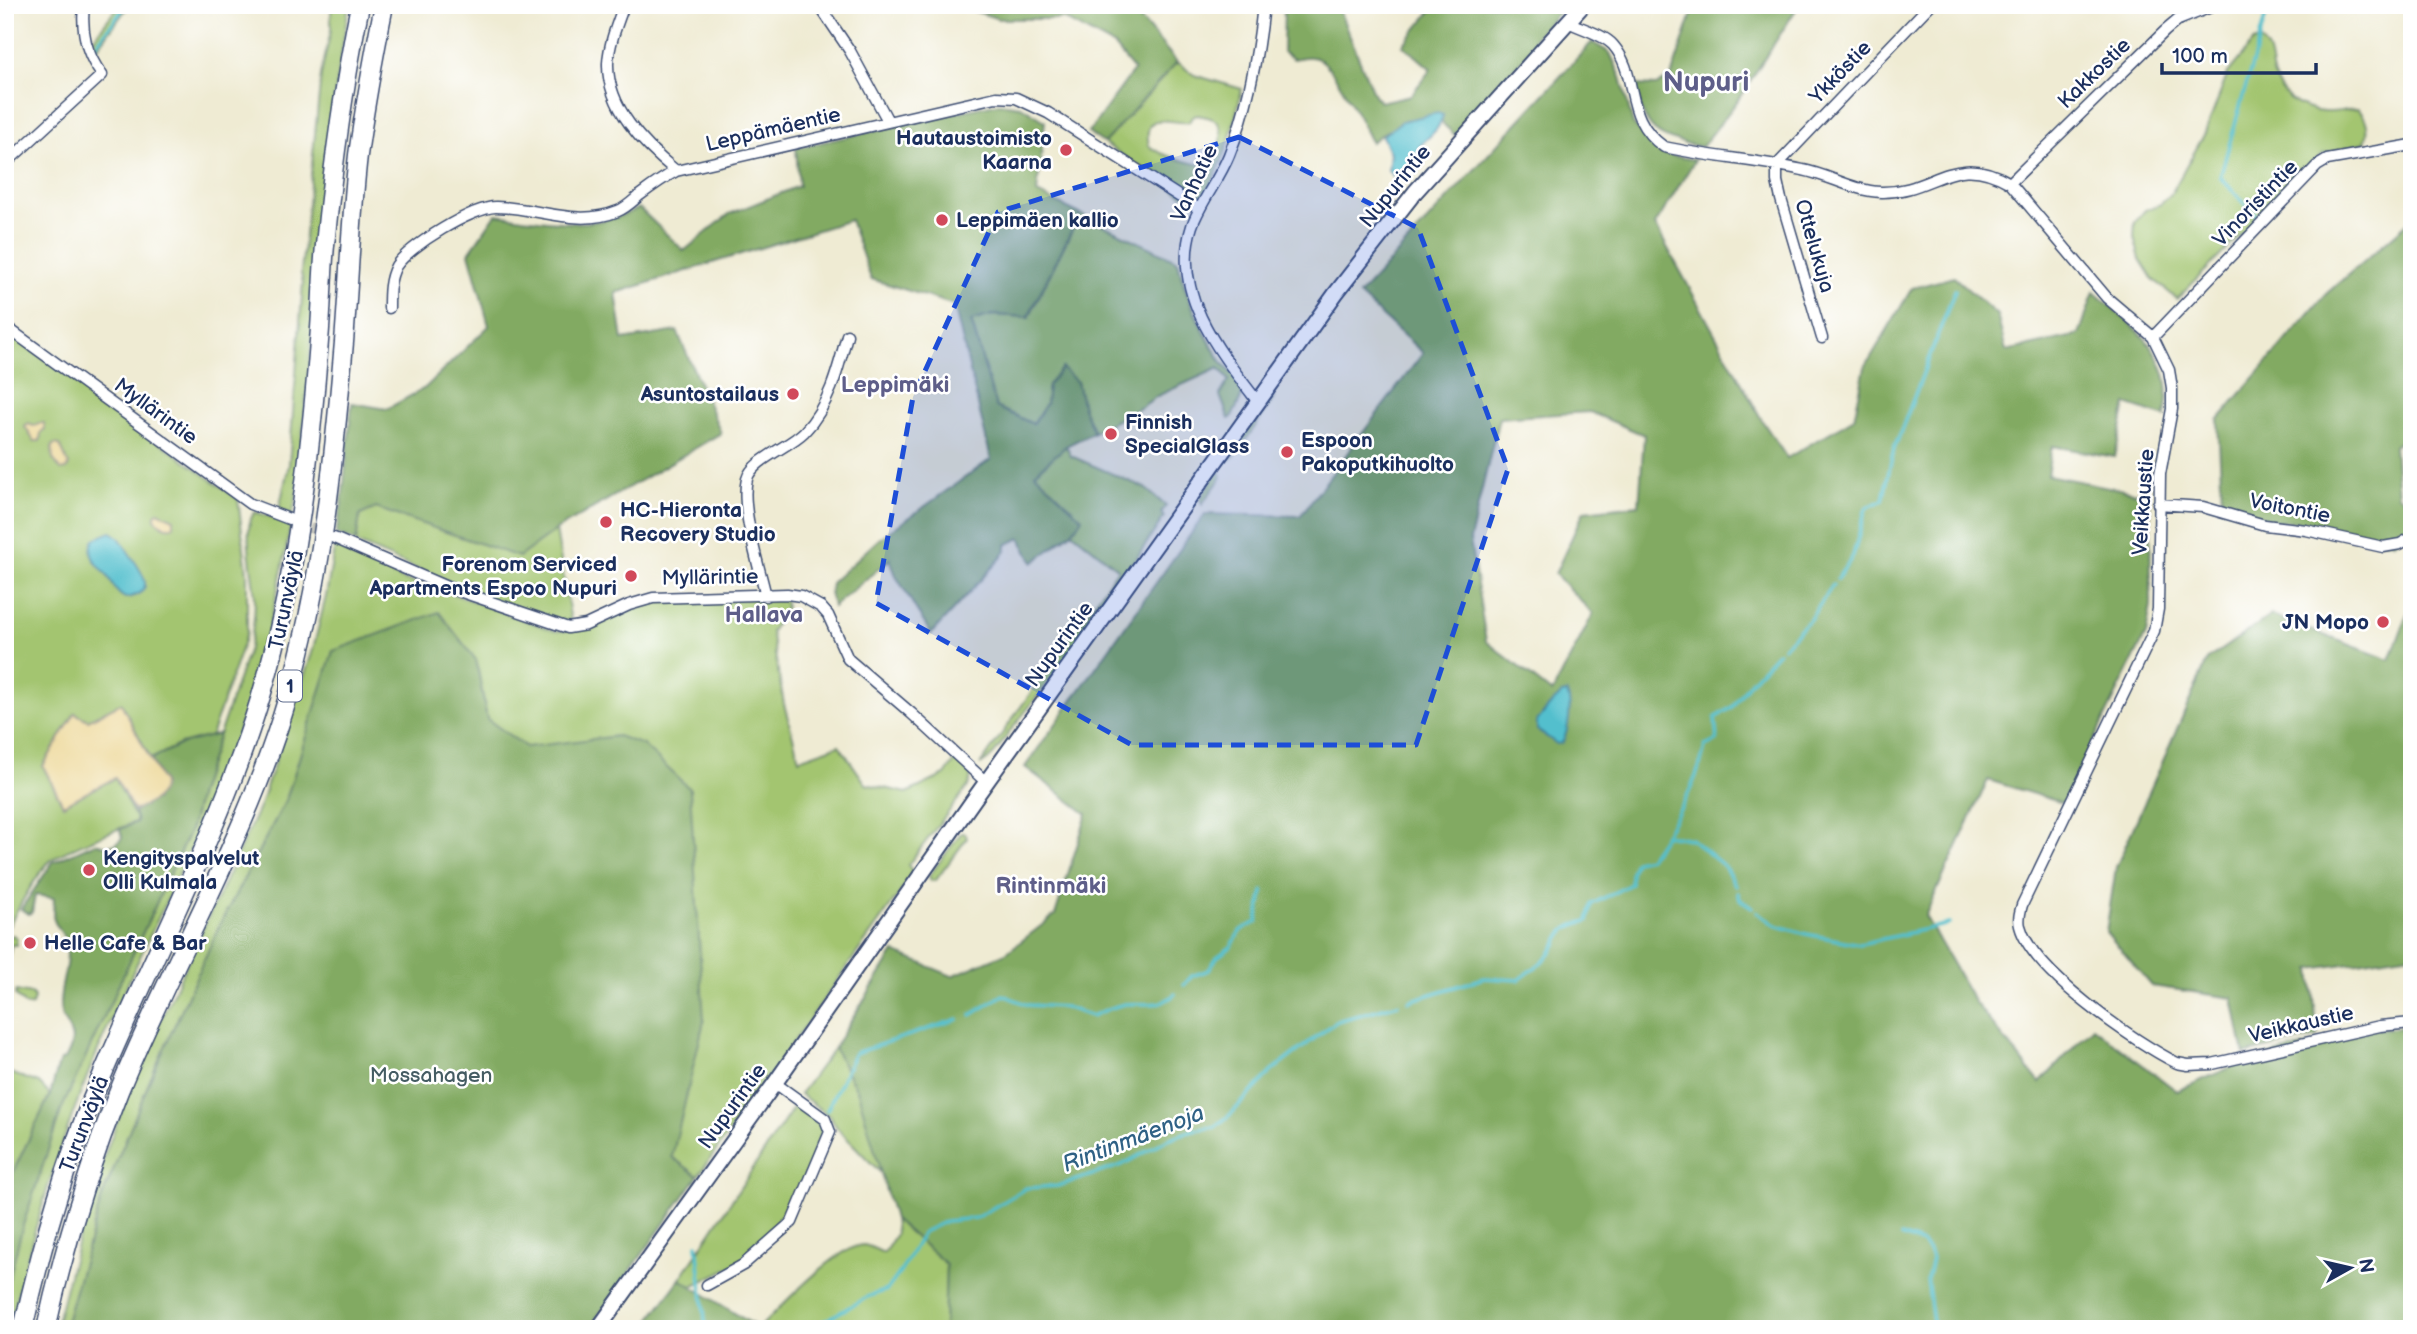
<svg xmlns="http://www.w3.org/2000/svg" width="2417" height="1334" font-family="'Balsamiq Sans',sans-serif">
<rect width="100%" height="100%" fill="#fff"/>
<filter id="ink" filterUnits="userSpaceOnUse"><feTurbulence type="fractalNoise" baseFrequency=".0143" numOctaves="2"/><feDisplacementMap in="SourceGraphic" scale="14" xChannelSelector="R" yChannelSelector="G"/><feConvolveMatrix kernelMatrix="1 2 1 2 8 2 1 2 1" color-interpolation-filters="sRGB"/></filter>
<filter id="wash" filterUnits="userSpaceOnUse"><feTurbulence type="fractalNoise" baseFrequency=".00686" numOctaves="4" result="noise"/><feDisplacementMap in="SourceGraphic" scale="28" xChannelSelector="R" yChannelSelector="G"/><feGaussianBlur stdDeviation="1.57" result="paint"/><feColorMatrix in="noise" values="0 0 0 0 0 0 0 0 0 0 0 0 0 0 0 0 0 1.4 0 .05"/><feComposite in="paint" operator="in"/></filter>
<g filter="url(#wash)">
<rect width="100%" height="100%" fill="#efebd3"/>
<path fill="#a3c56f" stroke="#5f7a66" stroke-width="2" fill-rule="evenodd" d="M 119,5 L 129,5 L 93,54 L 89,44 Z
M 333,5 L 349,5 L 328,138 L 311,350 L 296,501 L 292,515 L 279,509 L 289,464 L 303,283 L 301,273 L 321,75 L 331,30 L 331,11 Z
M 2259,40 C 2270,48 2270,57 2272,69 C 2276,94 2299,110 2324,112 C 2335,113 2346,109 2358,109 C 2367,118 2370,130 2365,142 L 2322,154 L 2177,299 L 2152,278 L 2140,259 L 2134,237 L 2135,222 L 2145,210 L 2161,204 L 2171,194 L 2205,133 L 2228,73 L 2253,42 Z
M 1177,62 L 1194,75 L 1242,89 C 1233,127 1225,171 1198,201 L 1192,201 L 1104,143 ZM 1197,115 C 1202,116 1210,117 1215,120 C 1228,129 1218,155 1212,165 C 1199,167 1160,155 1149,146 C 1141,107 1172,125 1189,122 L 1192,117 Z
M 1080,214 L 1178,261 C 1185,297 1202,330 1221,361 C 1227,370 1239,377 1242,387 C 1245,395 1235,409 1232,417 L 1229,419 L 1220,395 L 1229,380 L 1219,368 L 1157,396 L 1140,408 L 1094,432 L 1083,408 L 1077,382 L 1048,385 L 1046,404 L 1033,424 L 996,407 L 971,320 L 993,315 L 1029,317 Z
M 5,330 L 238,499 L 247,573 L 247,632 L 211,736 L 181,744 L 151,759 L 121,703 L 88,721 L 75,713 L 43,766 L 63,805 L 115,778 L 137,821 C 118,830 60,850 48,863 C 31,883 17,910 5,933 Z
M 1270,397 L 1274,398 L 1273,400 L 1235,456 L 1228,460 L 1227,456 Z
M 1066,446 L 1071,456 L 1145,488 L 1166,506 L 1161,513 L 1164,517 C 1116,590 1066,661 1011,730 C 1001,743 995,757 980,765 L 1118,569 L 1072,532 L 1081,518 L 1035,473 Z
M 1220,472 L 1222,477 L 1202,504 L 1200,499 L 1216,473 Z
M 376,508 L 519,557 L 556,530 L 571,622 C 544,619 518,608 493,599 C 446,582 401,562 356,543 L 360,515 Z
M 255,512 L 291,523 C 275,616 251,705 215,792 C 178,884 130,971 93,1062 C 57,1149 31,1238 9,1329 L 5,1329 L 5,1294 L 23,1225 L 62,1108 L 191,828 L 199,793 L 249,648 C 253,631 255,616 255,598 C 254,578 241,526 255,512 Z
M 335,544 L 353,550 L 403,580 L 434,587 L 555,631 C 589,632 621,609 654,601 L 784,597 L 786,607 L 771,632 L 784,704 L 799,759 L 839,745 L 866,784 L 907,793 L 945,775 L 956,759 L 971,775 L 969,785 L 908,865 L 914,873 L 698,1176 L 672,1157 L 704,1020 L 618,736 L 526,748 L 487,719 L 476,660 L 333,651 L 286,800 L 221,922 L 150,1080 L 102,1197 L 64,1329 L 55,1329 L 81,1229 L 103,1159 L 135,1075 L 259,808 L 312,653 L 326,596 Z
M 961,833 L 965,833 L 967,838 L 936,880 L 931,881 L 929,876 Z
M 13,935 L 17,938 L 16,945 L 11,945 L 8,965 L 5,969 L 5,939 Z
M 16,991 L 32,994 L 34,998 L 32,1005 L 26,1006 L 15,995 Z
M 834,1048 L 858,1092 L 882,1174 L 838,1129 L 829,1116 L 800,1094 Z
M 5,1071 L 39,1083 L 50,1095 L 5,1189 Z
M 795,1105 L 815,1116 L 823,1128 L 788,1221 L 739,1263 L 692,1286 L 680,1279 Z
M 894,1219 L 946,1264 L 944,1329 L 759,1328 C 779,1309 837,1246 863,1245 C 869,1245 878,1251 884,1253 L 896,1234 Z"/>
<path fill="#82aa62" stroke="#4e6c60" stroke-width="2" fill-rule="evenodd" d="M 955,5 L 1129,5 L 1177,62 L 1104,143 L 1088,133 L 1134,70 L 1114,46 L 1064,19 L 999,19 Z
M 1284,5 L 1337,5 L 1374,95 L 1380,102 L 1411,95 L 1431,69 L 1403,45 L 1436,5 L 1566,5 L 1534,38 L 1535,46 L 1455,135 L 1441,122 L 1443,115 L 1385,132 L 1371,142 C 1363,125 1334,68 1321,60 C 1311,55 1304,57 1294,59 L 1283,52 Z
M 1695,5 L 1799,5 L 1736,103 L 1702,147 C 1654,137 1646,133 1635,85 L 1656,86 L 1671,77 Z
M 1592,42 L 1610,53 L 1621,77 L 1633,124 L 1651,144 L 1664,154 L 1695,160 L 1655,225 L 1763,422 L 1787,458 L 1854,418 L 1865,367 L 1912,288 L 1954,277 L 1997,315 L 2006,351 L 2079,335 L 2094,292 C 2122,317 2162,344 2167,384 C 2169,395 2166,406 2165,417 L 2126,404 L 2115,457 L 2052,446 L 2047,475 L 2150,495 L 2151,606 L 2146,634 L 2063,803 L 1988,780 L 1925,916 L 1975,1003 L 2040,1083 L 2093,1027 L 2177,1091 L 2245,1061 L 2373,1029 L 2412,1027 L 2412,1329 L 944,1329 L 946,1264 L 894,1219 L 858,1092 L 834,1048 L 894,952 L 952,976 L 1006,953 L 1055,915 L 1087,814 L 1025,767 L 1205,514 L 1300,516 L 1423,353 L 1359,295 ZM 1590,412 L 1644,435 L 1639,505 L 1584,511 L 1555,574 L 1593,614 L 1552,693 L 1486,641 L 1470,540 L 1499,418 Z
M 999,103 L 1021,106 L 1045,121 L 1037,193 L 1080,214 L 1028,317 L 993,315 L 971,321 L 996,407 L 1033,424 L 1046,404 L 1048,385 L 1062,368 L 1077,382 L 1083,408 L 1094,432 L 1066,446 L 1035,473 L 1082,518 L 1072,532 L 1033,563 L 1020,538 L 1006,545 L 1006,551 L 1001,558 L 931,634 L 896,576 L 890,559 L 833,607 L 830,592 L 831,583 L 879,539 L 991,459 L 954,305 L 871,279 L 850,220 L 616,293 L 623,340 L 677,331 L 721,433 L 556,530 L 519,557 L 376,508 L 360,515 L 356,542 L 336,534 L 342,502 L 352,403 L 387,409 L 425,388 L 489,326 L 469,253 L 496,214 C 547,221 591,232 639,208 L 684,251 L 729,214 L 799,186 L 796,148 Z
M 2412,219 L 2412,432 L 2394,446 L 2398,495 L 2412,505 L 2412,528 L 2395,542 L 2378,541 L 2309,523 L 2271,520 L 2222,503 L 2218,420 L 2326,294 Z
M 2412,602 L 2412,954 L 2311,969 L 2318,1037 L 2244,1054 L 2233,998 L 2152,986 L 2106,932 L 2116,867 L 2208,659 L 2271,615 L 2390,660 Z
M 439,612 L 476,660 L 487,719 L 526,747 L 618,736 L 643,745 L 690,789 L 704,1021 L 672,1157 L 698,1176 L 589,1329 L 64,1329 L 102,1197 L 150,1080 L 221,922 L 286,800 L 333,651 Z
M 219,734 L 199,793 L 191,828 L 62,1108 L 23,1225 L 5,1294 L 5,1189 L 50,1095 L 60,1060 L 65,1059 C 83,1029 60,1030 60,1004 C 60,984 70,964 66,944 C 65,934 57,929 54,920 C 52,914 54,904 54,898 L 35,895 L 32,912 L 28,914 L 21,909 L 53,862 L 95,843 L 106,846 L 116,844 L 122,838 L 120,829 L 137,822 L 134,811 L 156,799 L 163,783 L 151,759 L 181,744 Z
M 680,1279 L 760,1329 L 643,1329 Z"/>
<path fill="#eeda9e" stroke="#84847e" stroke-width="2" d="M 41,423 L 44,423 L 45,429 L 41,432 L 40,441 L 34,441 L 25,427 L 28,424 L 34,426 Z
M 54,444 L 60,445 L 69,465 L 67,469 L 61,470 L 53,459 L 52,447 Z
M 158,512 L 174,519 L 174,526 C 167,530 160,524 155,519 L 155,514 Z
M 121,703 L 163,783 C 162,800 147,804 134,811 L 115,778 L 63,805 L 43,766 L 75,713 L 88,720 Z"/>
<path fill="#53bfcd" stroke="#377796" stroke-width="2" d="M 1438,113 L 1443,115 C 1439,136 1418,139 1413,160 L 1417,165 L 1403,178 L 1395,178 L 1388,171 L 1390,153 L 1382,136 L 1402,121 Z
M 111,532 C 121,537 123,544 129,553 C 141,571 160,593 125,598 C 116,593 115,588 110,580 C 100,564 85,559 94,539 Z
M 1567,693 C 1572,705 1569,731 1562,743 L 1557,744 L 1537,730 L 1537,721 L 1552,703 L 1562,694 Z"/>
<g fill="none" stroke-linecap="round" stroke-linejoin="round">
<path stroke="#53bfcd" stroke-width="3.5" d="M 92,50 L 126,5
M 2258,217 L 2220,177 L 2268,8
M 1837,579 L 1853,556 L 1866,508 L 1883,500 L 1893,452 L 1955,290
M 1783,647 L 1810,619 L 1833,585
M 1665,835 L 1691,839 L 1724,866 L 1736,886
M 1738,893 L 1740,899 L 1752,907
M 1757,912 L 1775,925 L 1806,934 L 1860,944 L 1949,924
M 1184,985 L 1192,976 L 1209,970 L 1217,957 L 1231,947 L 1241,930 L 1257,922 L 1263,891
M 1409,1001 L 1484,978 L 1519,980 C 1527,973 1537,967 1545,959 C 1565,939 1554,928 1588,921 L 1592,904 L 1631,884 L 1631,872 L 1635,861 L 1649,858 C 1672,825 1697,786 1705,746 L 1717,741 L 1715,718 L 1732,707 L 1751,681 L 1778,652
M 971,1015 L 1003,995 L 1028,1005 L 1065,1007 L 1092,1016 C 1103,1011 1114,1006 1125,1004 C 1145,1002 1159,1009 1175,994
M 827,1110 L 855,1053 L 958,1019
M 1901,1236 L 1923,1244 L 1929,1251 L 1932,1259 L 1927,1280 L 1934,1329
M 697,1244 L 706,1329
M 810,1329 L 867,1297 L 887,1290 L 901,1271 L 923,1232 L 946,1221 L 976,1218 L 1026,1188 L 1058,1186 L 1122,1165 L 1168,1139 L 1193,1130 L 1215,1127 L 1231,1114 L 1273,1070 L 1337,1021 L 1398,1004"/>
</g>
</g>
<g filter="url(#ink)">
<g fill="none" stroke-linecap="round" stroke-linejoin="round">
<path stroke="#c5c5bc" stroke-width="10" stroke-dasharray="10 5" stroke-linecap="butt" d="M 296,522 L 327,535"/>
<g stroke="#3b4b70" stroke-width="13">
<path id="minor" d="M 624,5 C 617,24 609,44 608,63 C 607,108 644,145 676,171
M 819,5 L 850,51 L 888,121
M 1568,22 C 1582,29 1603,34 1613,45 C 1640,76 1622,118 1664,147 C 1710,157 1757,160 1803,170 C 1829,175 1854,191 1881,192 C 1934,193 1953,150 2010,183 L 2107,298 L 2153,337 L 2169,370 L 2172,388 L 2172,409 L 2160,474 L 2158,609 L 2154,631 L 2022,905 C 2020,912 2018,919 2020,926 C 2032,972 2135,1042 2177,1063 L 2188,1065 L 2212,1064 L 2380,1026 L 2412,1023
M 5,164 L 102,75 C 86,54 81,32 84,5
M 2010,183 L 2165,31 L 2178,20 L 2216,5
M 389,308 C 389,293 389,279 396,266 C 409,246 473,207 496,207 C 538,207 576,228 618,211 C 626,208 634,200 640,195 C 652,186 663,178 676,171 L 996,97 L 1016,98 L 1048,113 L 1199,209
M 5,326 L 250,504 L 289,519
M 2153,337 L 2317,166 L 2327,160 L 2412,145
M 1822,338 L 1781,199 L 1777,181 L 1777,165 L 1930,5
M 1258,402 C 1220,353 1170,292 1192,226 C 1201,201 1219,180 1229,155 C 1248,108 1258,55 1263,5
M 2158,504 L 2203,507 L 2265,525 L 2306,530 L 2383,547 L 2400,544 L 2412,537
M 334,538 L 447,587 L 568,628 L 586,625 L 629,605 L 653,598 L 787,594 L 801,596 L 821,607 L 828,615 L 848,659 L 911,713 L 986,782
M 766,596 C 759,566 740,507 747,479 C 752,460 789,447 804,432 C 829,406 838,370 847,335
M 707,1285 L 743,1265 L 792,1222 L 830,1132 L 825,1119 L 775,1083"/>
</g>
<g stroke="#3b4b70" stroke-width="18">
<path id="secondary" d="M 598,1329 L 775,1083 L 972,802 L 1336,293 L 1415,192 L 1583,5"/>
</g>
<g stroke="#3b4b70" stroke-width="21">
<path id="motorway" d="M 23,1329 C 42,1243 66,1159 101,1078 C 155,951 221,828 261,696 C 296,581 310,460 319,341 C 322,309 322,277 325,245 C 333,164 344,84 360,5
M 46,1329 C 64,1248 88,1168 119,1091 C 173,959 248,834 288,697 C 322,581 334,461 344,342 C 349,280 351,217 358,155 C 365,105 374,55 384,5"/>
</g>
<use href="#minor" stroke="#fff" stroke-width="10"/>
<use href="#secondary" stroke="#fff" stroke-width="14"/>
<use href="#motorway" stroke="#fff" stroke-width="18"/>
</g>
</g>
<path fill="#1d4ed8" fill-opacity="0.2" stroke="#1d4ed8" stroke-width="5" stroke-dasharray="14 9" stroke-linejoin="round" d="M 1239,137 L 1418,228 L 1508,469 L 1416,745 L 1132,745 L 876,603 L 913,397 L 998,212 Z"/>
<g fill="#d1495b" stroke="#fff" stroke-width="2.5">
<circle cx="1066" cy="150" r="7"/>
<circle cx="942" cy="220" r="7"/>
<circle cx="793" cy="394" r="7"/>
<circle cx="1111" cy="434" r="7"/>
<circle cx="1287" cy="452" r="7"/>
<circle cx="606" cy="522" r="7"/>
<circle cx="631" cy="576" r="7"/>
<circle cx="2383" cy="622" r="7"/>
<circle cx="89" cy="870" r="7"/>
<circle cx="30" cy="943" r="7"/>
</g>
<g text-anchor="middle" stroke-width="5" stroke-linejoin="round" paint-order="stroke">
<rect fill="#fff" stroke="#5f6d8e" stroke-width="2" x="278" y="670.5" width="24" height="31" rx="5"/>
<g font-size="19" font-weight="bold" fill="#1b2f5e">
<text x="290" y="693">1</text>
</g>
<g font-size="21" fill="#1b2f5e" stroke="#fff">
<text transform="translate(1840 72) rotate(-46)" y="7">Ykköstie</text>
<text transform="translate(2094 73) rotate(-44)" y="7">Kakkostie</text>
<text transform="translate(773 129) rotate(-13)" y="7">Leppämäentie</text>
<text transform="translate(1194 183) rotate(-65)" y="7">Vanhatie</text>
<text transform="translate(1395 186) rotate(-51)" y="7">Nupurintie</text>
<text transform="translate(2255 203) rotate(-46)" y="7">Vinoristintie</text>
<text transform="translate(1815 246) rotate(74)" y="7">Ottelukuja</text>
<text transform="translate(156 411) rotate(36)" y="7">Myllärintie</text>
<text transform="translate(2143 502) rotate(-86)" y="7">Veikkaustie</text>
<text transform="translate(2290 508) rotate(11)" y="7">Voitontie</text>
<text transform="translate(710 577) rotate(-1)" y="7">Myllärintie</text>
<text transform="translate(286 600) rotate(-78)" y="7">Turunväylä</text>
<text transform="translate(1059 644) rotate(-54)" y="7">Nupurintie</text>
<text transform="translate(2301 1024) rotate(-13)" y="7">Veikkaustie</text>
<text transform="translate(732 1106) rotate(-54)" y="7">Nupurintie</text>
<text transform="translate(84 1124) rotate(-69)" y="7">Turunväylä</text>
</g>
<g font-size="21" font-weight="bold" fill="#1b2f5e" stroke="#fff" text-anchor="start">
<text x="1052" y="145" text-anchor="end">Hautaustoimisto<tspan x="1052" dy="24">Kaarna</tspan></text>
<text x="956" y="227">Leppimäen kallio</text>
<text x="779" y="401" text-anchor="end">Asuntostailaus</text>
<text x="1125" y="429">Finnish<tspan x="1125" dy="24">SpecialGlass</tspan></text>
<text x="1301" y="447">Espoon<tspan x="1301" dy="24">Pakoputkihuolto</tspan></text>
<text x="620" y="517">HC-Hieronta<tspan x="620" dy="24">Recovery Studio</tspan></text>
<text x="617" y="571" text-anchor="end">Forenom Serviced<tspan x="617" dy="24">Apartments Espoo Nupuri</tspan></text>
<text x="2369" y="629" text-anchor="end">JN Mopo</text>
<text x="103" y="865">Kengityspalvelut<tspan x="103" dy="24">Olli Kulmala</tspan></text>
<text x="44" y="950">Helle Cafe &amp; Bar</text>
</g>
<g font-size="21" fill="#445c63" stroke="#fff">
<text x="431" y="1082">Mossahagen</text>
</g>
<g font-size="23" font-weight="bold" fill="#5e5e89" stroke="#fff">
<text x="895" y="392">Leppimäki</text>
<text x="764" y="622">Hallava</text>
<text x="1051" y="893">Rintinmäki</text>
</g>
<g font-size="23" font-style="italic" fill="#2f6185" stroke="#fff">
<text transform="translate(1133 1138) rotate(-21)" y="8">Rintinmäenoja</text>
</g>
<g font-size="28" font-weight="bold" fill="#5e5e89" stroke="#fff">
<text x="1706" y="91">Nupuri</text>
</g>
</g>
<rect width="2417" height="1334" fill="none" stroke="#fff" stroke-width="28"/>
<g transform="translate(2350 1268) rotate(82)" stroke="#ffffff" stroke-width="5" paint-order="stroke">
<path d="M0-5L12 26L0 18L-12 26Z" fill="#1b2f5e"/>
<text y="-10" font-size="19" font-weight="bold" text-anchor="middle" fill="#1b2f5e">N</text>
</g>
<path d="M2162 63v10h154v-10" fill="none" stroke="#1b2f5e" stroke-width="3.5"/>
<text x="2172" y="63" font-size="21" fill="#1b2f5e" stroke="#ffffff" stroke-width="5" paint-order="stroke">100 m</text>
</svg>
